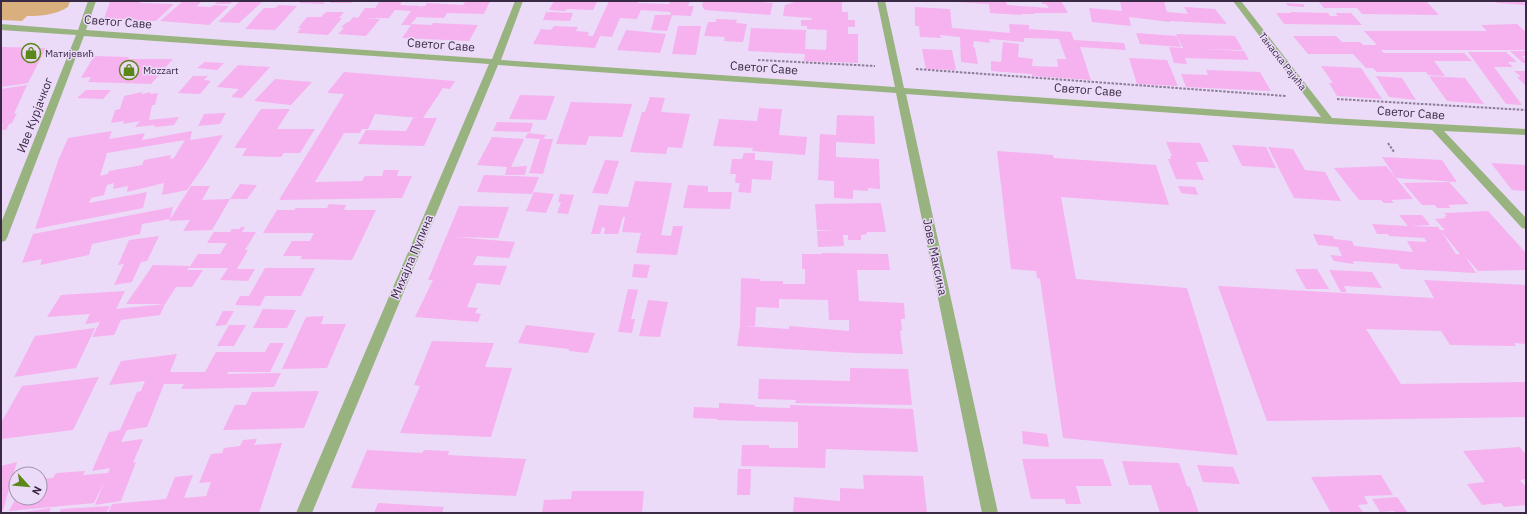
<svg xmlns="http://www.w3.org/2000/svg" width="1527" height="514" font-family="'IBM Plex Sans',sans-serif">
<rect width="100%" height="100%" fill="#ebdbf8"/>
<path fill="#daaf7e" d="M 1,1 L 70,1 L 68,7 C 55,15 42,16 27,16 L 22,21 L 1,20 Z"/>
<path fill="#f6b1ef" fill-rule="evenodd" d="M 110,1 L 141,1 L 140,3 L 174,4 L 156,21 L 125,21 L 126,19 L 104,19 Z
M 183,1 L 202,1 L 197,6 L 188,6 L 211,7 L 214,5 L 229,6 L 209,25 L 160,21 Z
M 218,1 L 233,1 L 230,4 L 215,4 Z
M 240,1 L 263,1 L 239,23 L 218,22 Z
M 301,1 L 325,1 L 323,4 L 299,3 Z
M 331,1 L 353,1 L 351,3 L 330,3 Z
M 380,1 L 402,1 L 400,5 L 421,6 L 419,9 L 422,6 L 425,6 L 427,3 L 463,5 L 466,1 L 490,1 L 484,14 L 447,13 L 444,18 L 417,17 L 411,24 L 432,25 L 433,23 L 478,25 L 469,41 L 402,38 L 411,25 L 401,25 L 411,11 L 397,10 L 395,10 L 389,18 L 364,18 L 380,19 L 366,36 L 338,34 L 344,28 L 341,27 L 347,22 L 349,22 L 353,17 L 358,18 L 365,8 L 375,8 Z
M 554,1 L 589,1 L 597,2 L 593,10 L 567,9 L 565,11 L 549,10 Z
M 609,1 L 638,1 L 638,3 L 669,4 L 670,1 L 690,1 L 688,6 L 694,6 L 691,16 L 670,15 L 671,12 L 641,10 L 637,19 L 620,18 L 612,37 L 600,36 L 595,48 L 533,44 L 541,29 L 551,30 L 554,26 L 578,27 L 576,31 L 589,32 L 588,36 L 593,36 Z
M 703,1 L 745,1 L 773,3 L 770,15 L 705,10 L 702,6 Z
M 798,1 L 842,2 L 842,12 L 848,12 L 848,20 L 855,20 L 855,27 L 848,27 L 848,34 L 858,34 L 858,63 L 804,61 L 805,54 L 748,51 L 751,28 L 806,30 L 805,49 L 826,50 L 827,30 L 807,29 L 807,26 L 801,26 L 801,20 L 811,20 L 812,18 L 783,16 L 785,5 Z
M 956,1 L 1006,1 L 1007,5 L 1049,8 L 1046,4 L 1043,4 L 1041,1 L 1061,1 L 1068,13 L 1034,13 L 1035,14 L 1021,14 L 1022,15 L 990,13 L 989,4 L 956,2 Z
M 1120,1 L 1164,2 L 1167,12 L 1188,14 L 1184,7 L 1215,9 L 1227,24 L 1170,21 L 1170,22 L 1129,17 L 1131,26 L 1092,22 L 1089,8 L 1122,11 Z
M 1318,1 L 1427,2 L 1439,15 L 1362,14 L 1357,8 L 1324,8 Z
M 1495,1 L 1522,1 L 1526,5 L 1497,3 Z
M 1286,3 L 1303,4 L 1305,7 L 1288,6 Z
M 279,5 L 297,6 L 275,30 L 245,29 L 264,8 L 275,8 Z
M 915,7 L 950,9 L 952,28 L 1010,33 L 1009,24 L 1029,25 L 1029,29 L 1071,32 L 1074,40 L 1124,43 L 1126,50 L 1080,47 L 1091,80 L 1032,76 L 1032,74 L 991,71 L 991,61 L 1001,62 L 1003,42 L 1019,44 L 1018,57 L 1033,59 L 1032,66 L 1058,67 L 1057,59 L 1066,59 L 1059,39 L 1024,38 L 1024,42 L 989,39 L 990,43 L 974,41 L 973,47 L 975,48 L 978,64 L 961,62 L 960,37 L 940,35 L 941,38 L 920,37 L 919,26 L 915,26 Z
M 326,12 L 344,12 L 339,18 L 342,18 L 328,35 L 297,33 L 301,28 L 298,28 L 307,17 L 321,17 Z
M 546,12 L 573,13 L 570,21 L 543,20 Z
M 1291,12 L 1328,13 L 1330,16 L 1338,16 L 1335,13 L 1351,13 L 1362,25 L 1284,24 L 1276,13 L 1291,13 Z
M 655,15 L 672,15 L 667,31 L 651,30 Z
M 716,19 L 737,20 L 736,23 L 747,24 L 743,42 L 724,41 L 725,37 L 704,36 L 708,22 L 716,22 Z
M 1517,24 L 1526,32 L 1526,50 L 1381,50 L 1384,53 L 1464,53 L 1472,61 L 1434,61 L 1445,76 L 1428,75 L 1426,72 L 1377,72 L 1373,68 L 1366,68 L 1353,54 L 1308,54 L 1293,36 L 1336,36 L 1342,42 L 1360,42 L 1363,45 L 1377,45 L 1364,31 L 1487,31 L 1481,25 Z
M 678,26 L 701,26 L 696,55 L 672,54 Z
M 626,30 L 666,34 L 660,53 L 617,50 Z
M 1136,33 L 1177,36 L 1176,34 L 1235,36 L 1243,50 L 1200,49 L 1244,51 L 1249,60 L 1185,58 L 1187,64 L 1174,63 L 1169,47 L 1183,48 L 1177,36 L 1181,47 L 1140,44 Z
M 1,47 L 46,48 L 28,83 L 1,87 Z
M 922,49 L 952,50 L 956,70 L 926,69 Z
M 1510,51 L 1526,51 L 1526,56 L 1522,56 L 1526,60 L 1526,63 L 1523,63 Z
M 1468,52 L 1506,52 L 1517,62 L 1508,62 L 1513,67 L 1494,67 L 1522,105 L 1506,104 Z
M 94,56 L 129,57 L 128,59 L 173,59 L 151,84 L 88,82 L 91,77 L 81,78 Z
M 1129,58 L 1167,60 L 1178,86 L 1137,84 Z
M 205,62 L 224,63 L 217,70 L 197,68 Z
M 238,65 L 270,67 L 242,98 L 231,97 L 239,89 L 217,87 Z
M 1321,66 L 1361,68 L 1382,99 L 1337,96 L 1329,83 L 1333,83 Z
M 1206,70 L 1260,72 L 1271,91 L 1186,87 L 1181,74 L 1208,75 Z
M 1514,71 L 1526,71 L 1526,86 L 1517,77 L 1521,77 Z
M 344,72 L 455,81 L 450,89 L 443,88 L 423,118 L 437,118 L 424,146 L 358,144 L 366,130 L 406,131 L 413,118 L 419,118 L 375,114 L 368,129 L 362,129 L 360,133 L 344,133 L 315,182 L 362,181 L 365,176 L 382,176 L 384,170 L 399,170 L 397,176 L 412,176 L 402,198 L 279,200 L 344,94 L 327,93 Z
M 193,76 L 208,76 L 204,80 L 211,81 L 200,94 L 178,93 Z
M 1376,76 L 1402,78 L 1416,100 L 1389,97 Z
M 1429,76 L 1465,78 L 1484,104 L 1447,101 Z
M 275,79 L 312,82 L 291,105 L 254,101 Z
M 27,85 L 14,114 L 17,113 L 12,123 L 9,124 L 6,130 L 1,130 L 3,125 L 1,125 L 1,89 Z
M 86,90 L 111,90 L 103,99 L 77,98 Z
M 142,92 L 142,94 L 151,92 L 150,94 L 158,93 L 155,105 L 152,105 L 149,120 L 179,117 L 174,125 L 154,127 L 155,125 L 135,127 L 140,121 L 123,124 L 124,121 L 111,123 L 115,110 L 120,109 L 124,96 Z
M 520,95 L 555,96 L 546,120 L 509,119 Z
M 650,97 L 665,98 L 661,112 L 690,114 L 682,148 L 668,147 L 666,154 L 630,152 L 642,112 L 645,112 Z
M 571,102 L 632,104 L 622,137 L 589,136 L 586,145 L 556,144 Z
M 759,108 L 782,109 L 779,135 L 807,137 L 805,155 L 752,151 L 753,148 L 713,146 L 719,119 L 757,121 Z
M 261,109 L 290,109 L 277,129 L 315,129 L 300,153 L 284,153 L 281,157 L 242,156 L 247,148 L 234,148 Z
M 226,113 L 220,124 L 198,126 L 204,114 Z
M 837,115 L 874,116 L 875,144 L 836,142 L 836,157 L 879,159 L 880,189 L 868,188 L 868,191 L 853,190 L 853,199 L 834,198 L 834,181 L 818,180 L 820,134 L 836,135 Z
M 497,122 L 533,123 L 530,132 L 493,131 Z
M 112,131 L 109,139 L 145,133 L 142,140 L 192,131 L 190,140 L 223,135 L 206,163 L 187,190 L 162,195 L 164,183 L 127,192 L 128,186 L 113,189 L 114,183 L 107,185 L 104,195 L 91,198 L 89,203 L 147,192 L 143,208 L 35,229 L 58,161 L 68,138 ZM 185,140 L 174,158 L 170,159 L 171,155 L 144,160 L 142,165 L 109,171 L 108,174 L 100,176 L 107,153 Z
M 528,133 L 546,135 L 543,139 L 553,139 L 543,174 L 529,173 L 540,139 L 525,138 Z
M 492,137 L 524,139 L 511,167 L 527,166 L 525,175 L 505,175 L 507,167 L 477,165 Z
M 1166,142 L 1200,143 L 1209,162 L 1196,162 L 1204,180 L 1176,179 L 1168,159 L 1171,159 L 1170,156 L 1172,156 Z
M 1232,145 L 1266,147 L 1276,168 L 1242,166 Z
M 1268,147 L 1293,149 L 1305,170 L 1325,172 L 1341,201 L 1294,198 Z
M 997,151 L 1053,155 L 1054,158 L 1156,165 L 1169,205 L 1061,197 L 1076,279 L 1187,288 L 1238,455 L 1063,438 L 1040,279 L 1037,278 L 1036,271 L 1011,269 Z
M 744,153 L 755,153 L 755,160 L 773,161 L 771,180 L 752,179 L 751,193 L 738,192 L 740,183 L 735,183 L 736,174 L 730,174 L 732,159 L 742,159 Z
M 1382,157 L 1442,160 L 1457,182 L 1396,178 Z
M 605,160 L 619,161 L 608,194 L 592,193 Z
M 1491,163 L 1526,165 L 1526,191 L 1512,190 Z
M 1386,166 L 1413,199 L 1391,200 L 1394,203 L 1384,203 L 1381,200 L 1359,200 L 1334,168 Z
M 484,175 L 539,177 L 532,194 L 477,192 Z
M 635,181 L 672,183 L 661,235 L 671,236 L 673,226 L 683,226 L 677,255 L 636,253 L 641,233 L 622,232 L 625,217 L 623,217 L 618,234 L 604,234 L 605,228 L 602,227 L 600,234 L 591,234 L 599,205 L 628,207 Z
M 1449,182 L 1469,204 L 1448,205 L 1451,208 L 1437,208 L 1435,205 L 1422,205 L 1403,183 Z
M 240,184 L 257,185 L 247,199 L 230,199 Z
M 688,185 L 708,186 L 708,192 L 732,192 L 730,209 L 683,208 Z
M 191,186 L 210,186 L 202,200 L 230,199 L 212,230 L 183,231 L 190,220 L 169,221 Z
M 1178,186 L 1195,187 L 1198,195 L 1181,193 Z
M 534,192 L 554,194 L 546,213 L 526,211 Z
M 560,194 L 574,195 L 568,214 L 557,213 L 561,202 L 558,202 Z
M 881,203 L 886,232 L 867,232 L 867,234 L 861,235 L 861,240 L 848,240 L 848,235 L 843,235 L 844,246 L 818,247 L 817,231 L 836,231 L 817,230 L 815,204 Z
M 329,204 L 346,205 L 344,210 L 376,210 L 352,260 L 300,259 L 302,256 L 283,256 L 292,241 L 310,241 L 314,233 L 263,233 L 277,210 L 294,210 L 296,208 L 327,208 Z
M 459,206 L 509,207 L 498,238 L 454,237 L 515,242 L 509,258 L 477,256 L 473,265 L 507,266 L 500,285 L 477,283 L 467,307 L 478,308 L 475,313 L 481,314 L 478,322 L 415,317 L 433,280 L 428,280 Z
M 173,207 L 170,219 L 142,224 L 140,234 L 92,244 L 89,255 L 40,265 L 42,259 L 22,263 L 33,234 Z
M 1488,211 L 1526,253 L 1526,270 L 1478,271 L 1465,256 L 1476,273 L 1401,269 L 1398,264 L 1353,261 L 1354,264 L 1334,261 L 1330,255 L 1342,256 L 1338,247 L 1318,245 L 1313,234 L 1333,236 L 1334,239 L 1352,241 L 1354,246 L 1413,252 L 1407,241 L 1427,242 L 1424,238 L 1389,236 L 1388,234 L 1377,234 L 1372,224 L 1408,226 L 1399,215 L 1422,215 L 1430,225 L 1410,226 L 1438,227 L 1440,230 L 1445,230 L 1435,219 L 1446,218 L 1444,216 L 1447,216 L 1444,213 ZM 1441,231 L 1460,254 L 1456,254 Z
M 241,227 L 245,227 L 242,232 L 256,232 L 245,250 L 248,250 L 237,269 L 255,269 L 248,281 L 220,280 L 228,268 L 189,268 L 198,254 L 220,254 L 227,243 L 207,243 L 214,232 L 230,232 L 232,229 L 240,229 Z
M 159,236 L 147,261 L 141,262 L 132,282 L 114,285 L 124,264 L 118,265 L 129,240 Z
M 822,253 L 888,254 L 890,270 L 857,270 L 859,301 L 904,303 L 905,319 L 901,319 L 902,331 L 900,331 L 903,354 L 855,353 L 737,346 L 740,326 L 741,278 L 760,279 L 760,281 L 783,281 L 783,284 L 805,284 L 805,269 L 802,269 L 802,254 L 822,254 ZM 779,299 L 828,300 L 829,320 L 849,320 L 849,331 L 789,326 L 789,329 L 744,326 L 755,326 L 756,307 L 779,308 Z
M 634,264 L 650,265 L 647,278 L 632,277 Z
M 153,265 L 190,266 L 187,270 L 203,270 L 192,287 L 176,287 L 165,304 L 126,304 Z
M 265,268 L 315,268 L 301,296 L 265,296 L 260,306 L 235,305 L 240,296 L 249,296 Z
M 1295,269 L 1317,269 L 1329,289 L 1306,289 Z
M 1329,270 L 1372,272 L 1382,288 L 1344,286 L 1347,292 L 1341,292 Z
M 1424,280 L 1526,285 L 1526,344 L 1514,343 L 1516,346 L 1450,345 L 1441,331 L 1366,329 L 1401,384 L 1526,382 L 1526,417 L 1267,421 L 1218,286 L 1434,298 Z
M 628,289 L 638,290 L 631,319 L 635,319 L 632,333 L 618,332 Z
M 125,291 L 116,309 L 165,304 L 160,315 L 121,320 L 114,335 L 92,337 L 100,322 L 85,324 L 90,314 L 47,317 L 61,295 Z
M 648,300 L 668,302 L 660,337 L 639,336 Z
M 263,309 L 296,310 L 287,328 L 253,328 Z
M 223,311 L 234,311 L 226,325 L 215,326 Z
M 324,316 L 321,324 L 346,324 L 327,368 L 282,369 L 306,317 Z
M 229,325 L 246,325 L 234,346 L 217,346 Z
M 526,325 L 576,331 L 595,333 L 588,353 L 569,351 L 569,349 L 518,343 Z
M 95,328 L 76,368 L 14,377 L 35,336 Z
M 432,341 L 494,343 L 485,367 L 512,368 L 491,437 L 400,433 L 420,386 L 414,385 Z
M 270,343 L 284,343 L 270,372 L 228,372 L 227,374 L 281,373 L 274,387 L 181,389 L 184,384 L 164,384 L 147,427 L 127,430 L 121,442 L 143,439 L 133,463 L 136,462 L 121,501 L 95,505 L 104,482 L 94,503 L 9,511 L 16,498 L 40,498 L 40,479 L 53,478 L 56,473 L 85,471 L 83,475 L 108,473 L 110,468 L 92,471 L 109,432 L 120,430 L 137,392 L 141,391 L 145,381 L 109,385 L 121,361 L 177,354 L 170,372 L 205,372 L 216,352 L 265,352 Z
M 850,368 L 908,369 L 912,405 L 795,403 L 796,400 L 758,399 L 759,379 L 850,381 Z
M 99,377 L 73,430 L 1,439 L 1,423 L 22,386 Z
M 319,391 L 304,428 L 223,430 L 235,405 L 246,405 L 252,392 Z
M 719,403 L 755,405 L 755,407 L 790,408 L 790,405 L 913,409 L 918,452 L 826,449 L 825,468 L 741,466 L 742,445 L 769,445 L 769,448 L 798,448 L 798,422 L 717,420 L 718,419 L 693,418 L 694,407 L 719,408 Z
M 1022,431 L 1047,434 L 1049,447 L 1023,444 Z
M 257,439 L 254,445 L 282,443 L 259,513 L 108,513 L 112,504 L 166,499 L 175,477 L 193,475 L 184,498 L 206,496 L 211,482 L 199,483 L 211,454 L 222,453 L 224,448 L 240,446 L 243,440 Z
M 1520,447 L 1526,455 L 1526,479 L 1520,480 L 1526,487 L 1526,505 L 1504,507 L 1501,503 L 1482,505 L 1467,484 L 1485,482 L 1463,451 Z
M 367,450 L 422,453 L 424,450 L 449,451 L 448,455 L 526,459 L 516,496 L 351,488 Z
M 1022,459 L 1103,459 L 1112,486 L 1076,486 L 1081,504 L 1066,504 L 1065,499 L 1031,499 Z
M 1122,461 L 1179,463 L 1187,486 L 1190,487 L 1199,513 L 1160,513 L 1151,485 L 1129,485 Z
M 17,462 L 3,510 L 1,511 L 1,466 Z
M 1197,465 L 1233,467 L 1240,484 L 1203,482 Z
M 738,469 L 751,469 L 750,495 L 737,495 Z
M 863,475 L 923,476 L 927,513 L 793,513 L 794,497 L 840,501 L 840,488 L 864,489 Z
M 1381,475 L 1393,495 L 1364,496 L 1368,504 L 1358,505 L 1363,512 L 1358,513 L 1331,513 L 1311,477 Z
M 572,491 L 644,491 L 642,513 L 542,513 L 544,500 L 571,499 Z
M 1397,497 L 1408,513 L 1395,513 L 1394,511 L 1380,512 L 1372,499 Z
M 378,503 L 444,507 L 442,513 L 374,513 Z
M 110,506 L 106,513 L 59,513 L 61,509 Z
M 51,508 L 49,513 L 24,513 L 24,512 Z"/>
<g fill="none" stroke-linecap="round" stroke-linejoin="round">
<path stroke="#8c7c98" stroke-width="2" stroke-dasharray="2.5 1.5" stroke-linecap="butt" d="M 758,60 L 875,66
M 916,69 L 1286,96
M 1337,99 L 1526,110
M 1388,143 L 1394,152"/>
<path fill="#98b37f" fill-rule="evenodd" d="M 88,1 L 96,1 L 86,30 L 492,59 L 515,1 L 523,1 L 501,60 L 895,87 L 877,1 L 885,1 L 904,88 L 1321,117 L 1233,1 L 1241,1 L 1332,118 L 1526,129 L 1526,135 L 1444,131 L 1526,218 L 1526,229 L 1522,228 L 1432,130 L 1329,124 L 906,94 L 998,513 L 982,513 L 896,93 L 498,65 L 312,513 L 296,513 L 489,64 L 84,36 L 7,238 L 5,241 L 1,242 L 1,223 L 76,35 L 1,30 L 1,24 L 78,30 Z"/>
</g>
<defs>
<g id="shop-ring" transform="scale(1)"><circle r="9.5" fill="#ebdbf8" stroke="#5a8717" stroke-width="1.5"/><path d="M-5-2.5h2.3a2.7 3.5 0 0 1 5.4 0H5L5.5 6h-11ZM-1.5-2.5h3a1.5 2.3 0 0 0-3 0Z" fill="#5a8717"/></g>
</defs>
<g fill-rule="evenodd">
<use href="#shop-ring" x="31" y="53"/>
<use href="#shop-ring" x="129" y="70"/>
</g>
<g text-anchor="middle" stroke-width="3" stroke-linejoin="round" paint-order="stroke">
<g font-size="10" fill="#392945" stroke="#ebdbf8" text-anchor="start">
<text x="45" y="57">Матијевић</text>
<text x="143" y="74">Mozzart</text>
</g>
<g font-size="10" fill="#392945" stroke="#ebdbf8">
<text transform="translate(1283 61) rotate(52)" y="4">Танаска Рајића</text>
</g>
<g font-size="12" fill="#392945" stroke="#ebdbf8">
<text transform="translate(118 22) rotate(4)" y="4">Светог Саве</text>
<text transform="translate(441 45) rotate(4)" y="4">Светог Саве</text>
<text transform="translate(764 68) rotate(4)" y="4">Светог Саве</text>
<text transform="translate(1088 90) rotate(4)" y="4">Светог Саве</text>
<text transform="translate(1411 113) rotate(4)" y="4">Светог Саве</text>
<text transform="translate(35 115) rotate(-69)" y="4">Иве Курјачког</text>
<text transform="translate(412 257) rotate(-67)" y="4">Михајла Пупина</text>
<text transform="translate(935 257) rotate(78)" y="4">Јове Максина</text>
</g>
</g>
<rect width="1527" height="514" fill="none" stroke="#392945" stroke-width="4"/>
<g transform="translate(28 486) rotate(117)"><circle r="19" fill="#ebdbf8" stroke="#a494b0"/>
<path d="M0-3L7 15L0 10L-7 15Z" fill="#5a8717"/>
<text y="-6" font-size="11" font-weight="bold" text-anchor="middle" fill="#392945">N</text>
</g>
</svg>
